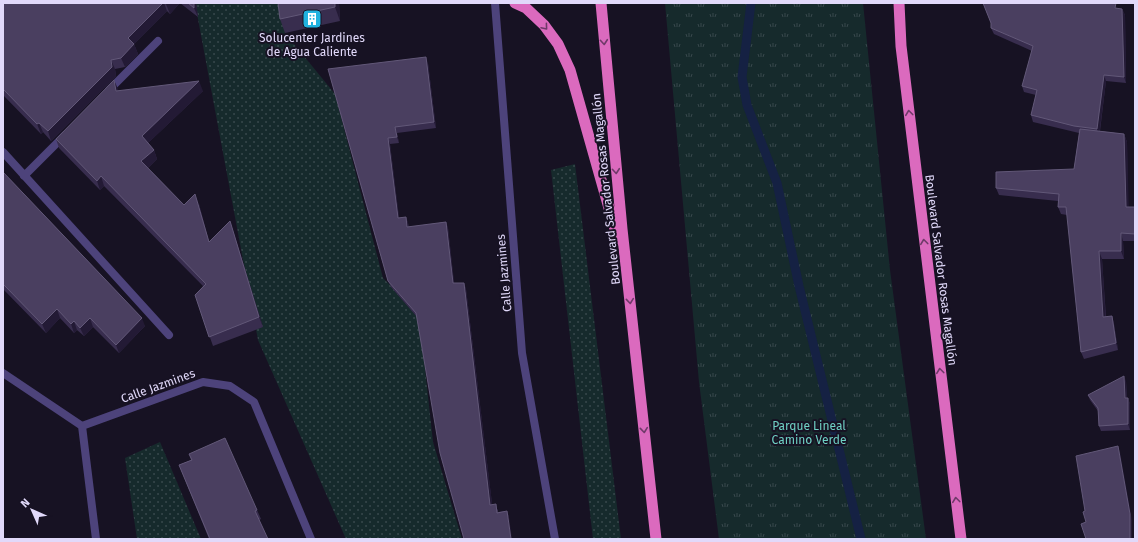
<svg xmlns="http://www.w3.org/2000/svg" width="1138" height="542" font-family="'Fira Sans',sans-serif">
<defs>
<pattern id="grass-dots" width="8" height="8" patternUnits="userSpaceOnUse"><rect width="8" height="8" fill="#162a2c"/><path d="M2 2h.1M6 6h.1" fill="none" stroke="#38484c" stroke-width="1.8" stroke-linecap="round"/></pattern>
<pattern id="park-tufts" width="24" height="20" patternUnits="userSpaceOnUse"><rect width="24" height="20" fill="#162a2c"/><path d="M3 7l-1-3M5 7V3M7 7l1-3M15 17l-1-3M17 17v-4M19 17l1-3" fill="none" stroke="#38484c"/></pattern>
</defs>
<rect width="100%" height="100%" fill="#171223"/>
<path fill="url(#grass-dots)" d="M 195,3 L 281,3 L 285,33 L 335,94 L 383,278 L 419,314 L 433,442 L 462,539 L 346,539 L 258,340 Z
M 575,164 L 621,539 L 593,539 L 551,170 Z
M 160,442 L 201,539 L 137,539 L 125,458 Z"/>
<path fill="url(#park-tufts)" d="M 665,3 L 863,3 L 890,270 L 926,539 L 719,539 L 699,382 Z"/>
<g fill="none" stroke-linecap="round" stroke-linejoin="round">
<path stroke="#152143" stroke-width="9" d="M 751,3 L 742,77 L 747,105 L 777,183 L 799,286 L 861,539"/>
<path stroke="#4d437b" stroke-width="8" d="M 109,90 L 158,41
M 3,152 L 169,335
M 24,176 L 65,135"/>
<path stroke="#4d437b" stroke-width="8" d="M 495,3 L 522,353 L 555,539
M 3,373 L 82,426
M 96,539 L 82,426 L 203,382 L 230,386 L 254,402 L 311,539"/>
<path stroke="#db6abe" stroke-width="11" d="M 515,3 L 526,8 L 544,25 L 558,44 L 570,70 L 618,240
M 601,3 L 622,229 L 656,539
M 899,3 L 901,46 L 961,539"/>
</g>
<path fill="#382d4e" d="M 3,3 L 196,3 L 198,17 L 180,3 L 170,14 L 167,11 L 134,44 L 138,54 L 125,67 L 115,69 L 116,76 L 51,141 L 43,132 L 41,134 L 3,95 Z
M 339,3 L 340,21 L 285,33 L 280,19 Z
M 983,3 L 1118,8 L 1122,9 L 1125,15 L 1126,83 L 1106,81 L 1100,131 L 1124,134 L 1127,142 L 1128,207 L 1135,207 L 1135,241 L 1123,241 L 1124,259 L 1102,259 L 1106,317 L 1112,316 L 1114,324 L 1118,350 L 1084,359 L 1081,352 L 1067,215 L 1061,214 L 1058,207 L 1058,201 L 999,195 L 996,188 L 1074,169 L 1079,133 L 1033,122 L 1031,115 L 1036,95 L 1024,92 L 1022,86 L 1032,51 L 994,34 L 991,28 L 991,23 Z
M 428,63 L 436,128 L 397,133 L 399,143 L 390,144 L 399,218 L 406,217 L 408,223 L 409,227 L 446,222 L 448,228 L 454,283 L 464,283 L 466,289 L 492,504 L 498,510 L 498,512 L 507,511 L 509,517 L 464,539 L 417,317 L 391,287 L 388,281 L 328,69 Z
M 118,89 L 118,91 L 203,91 L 148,143 L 154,150 L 157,159 L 148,168 L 184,205 L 199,204 L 209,242 L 230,221 L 263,327 L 213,346 L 195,295 L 203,286 L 104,186 L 100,190 L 59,148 L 56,139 Z
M 3,172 L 145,326 L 119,353 L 93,327 L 84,336 L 77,330 L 74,333 L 60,318 L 46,333 L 3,289 Z
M 1126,381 L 1127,398 L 1128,398 L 1130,404 L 1130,430 L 1101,431 L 1099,426 L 1098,411 L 1090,400 L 1088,395 Z
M 189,454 L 257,510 L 261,519 L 259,520 L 268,539 L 209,539 L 179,465 L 191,460 Z"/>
<path fill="#231a35" d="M 163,3 L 164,3 L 167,11 L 134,44 L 138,54 L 125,67 L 121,58 L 128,38 Z
M 168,3 L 180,3 L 170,14 L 166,4 Z
M 194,3 L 196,3 L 198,17 L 194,8 Z
M 335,3 L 339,3 L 340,21 L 335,7 Z
M 1122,9 L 1125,15 L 1126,83 L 1124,77 Z
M 426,57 L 428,63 L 436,128 L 434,122 Z
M 111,60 L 115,69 L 116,76 L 51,141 L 48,131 Z
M 1104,75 L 1106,81 L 1099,136 L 1097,129 Z
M 114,80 L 118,89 L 120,101 L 116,91 Z
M 199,81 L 203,91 L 145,146 L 142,136 Z
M 39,123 L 43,132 L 41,134 L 37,124 Z
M 395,127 L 397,133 L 399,143 L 397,137 Z
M 1124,134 L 1127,142 L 1129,215 L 1126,207 Z
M 388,138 L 390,144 L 400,224 L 398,218 Z
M 154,150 L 157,159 L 145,171 L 141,161 Z
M 101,176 L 104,186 L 100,190 L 97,181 Z
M 195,194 L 199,204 L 212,252 L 209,242 Z
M 406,217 L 408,223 L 410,233 L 407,227 Z
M 230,221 L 233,230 L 263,327 L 259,317 Z
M 446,222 L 448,228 L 455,289 L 453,283 Z
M 1121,233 L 1123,241 L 1124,259 L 1121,251 Z
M 1099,251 L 1102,259 L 1106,324 L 1103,317 Z
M 464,283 L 466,289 L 493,511 L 490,505 Z
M 57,309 L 60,318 L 46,333 L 42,324 Z
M 1112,316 L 1114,324 L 1118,350 L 1116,343 Z
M 90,318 L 93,327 L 84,336 L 80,328 Z
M 142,318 L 145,326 L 119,353 L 116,345 Z
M 74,321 L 77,330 L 74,333 L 71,324 Z
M 1124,376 L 1126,381 L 1127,404 L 1125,398 Z
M 1128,398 L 1130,404 L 1130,430 L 1128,424 Z
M 1118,446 L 1120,452 L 1132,520 L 1132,539 L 1130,539 Z
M 507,511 L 509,517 L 512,539 L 511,539 Z"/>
<path fill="#4a3f60" stroke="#625878" d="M 3,3 L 163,3 L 128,38 L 134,44 L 121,58 L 111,60 L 112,67 L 48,131 L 39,123 L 37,124 L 3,89 Z
M 188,3 L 194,3 L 194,8 Z
M 278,3 L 335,3 L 335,7 L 280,19 Z
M 983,3 L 1116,3 L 1115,8 L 1122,9 L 1124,77 L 1104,75 L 1097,129 L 1074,126 L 1031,115 L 1037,90 L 1022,86 L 1033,46 L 991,28 L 991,23 Z
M 426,57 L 434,122 L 395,127 L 397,137 L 388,138 L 398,218 L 406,217 L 407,227 L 446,222 L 453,283 L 464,283 L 490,505 L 496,504 L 497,513 L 507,511 L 511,539 L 464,539 L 440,453 L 416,313 L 388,281 L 328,69 Z
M 114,80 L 116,91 L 199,81 L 142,136 L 154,150 L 141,161 L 184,205 L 195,194 L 209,242 L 230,221 L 259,317 L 209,337 L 195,295 L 206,284 L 101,176 L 97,181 L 56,139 Z
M 1080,129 L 1124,134 L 1126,207 L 1135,207 L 1135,234 L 1121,233 L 1121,251 L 1099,251 L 1103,317 L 1112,316 L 1116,343 L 1081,352 L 1066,207 L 1058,207 L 1059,194 L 996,188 L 996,172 L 1074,169 Z
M 3,172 L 142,318 L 116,345 L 90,318 L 80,328 L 74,321 L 71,324 L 57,309 L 42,324 L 3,284 Z
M 1124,376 L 1125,398 L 1128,398 L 1128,424 L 1099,426 L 1098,408 L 1088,395 Z
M 225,438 L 257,510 L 255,511 L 268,539 L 210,539 L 179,465 L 192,460 L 189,454 Z
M 1118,446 L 1130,514 L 1130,539 L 1086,539 L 1081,524 L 1086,522 L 1083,512 L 1085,511 L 1076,456 Z"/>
<defs><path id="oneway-chevron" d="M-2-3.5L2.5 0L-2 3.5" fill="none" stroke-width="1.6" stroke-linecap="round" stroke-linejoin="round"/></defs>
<g stroke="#6f3a69">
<use href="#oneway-chevron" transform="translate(545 27) rotate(50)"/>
<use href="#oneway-chevron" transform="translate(604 42) rotate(85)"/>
<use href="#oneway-chevron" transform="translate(909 113) rotate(-97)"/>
<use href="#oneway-chevron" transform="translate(616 171) rotate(85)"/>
<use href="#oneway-chevron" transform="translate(924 242) rotate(-97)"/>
<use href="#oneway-chevron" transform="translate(630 301) rotate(84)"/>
<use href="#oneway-chevron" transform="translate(940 371) rotate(-97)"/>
<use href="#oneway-chevron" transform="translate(644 430) rotate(84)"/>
<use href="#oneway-chevron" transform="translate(956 500) rotate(-97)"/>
</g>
<defs>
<g id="building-square" transform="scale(1)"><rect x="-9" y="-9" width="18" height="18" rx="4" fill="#20b2df" stroke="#171223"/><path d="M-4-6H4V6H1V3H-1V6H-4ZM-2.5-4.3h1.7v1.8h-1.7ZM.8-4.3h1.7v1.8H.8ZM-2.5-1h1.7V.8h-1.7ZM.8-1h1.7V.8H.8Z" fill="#fff"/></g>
</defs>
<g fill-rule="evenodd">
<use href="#building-square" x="312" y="19"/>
</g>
<g text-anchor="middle" stroke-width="4" stroke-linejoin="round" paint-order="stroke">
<g font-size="12" fill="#e1d9fa" stroke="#171223">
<text x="312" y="42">Solucenter Jardines<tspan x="312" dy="14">de Agua Caliente</tspan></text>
</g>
<g font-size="12" fill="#e1d9fa" stroke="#171223">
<text transform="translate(606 189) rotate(-96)" y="4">Boulevard Salvador Rosas Magallón</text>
<text transform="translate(941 270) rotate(83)" y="4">Boulevard Salvador Rosas Magallón</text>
<text transform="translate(504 273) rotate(-95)" y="4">Calle Jazmines</text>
<text transform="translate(158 386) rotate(-20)" y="4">Calle Jazmines</text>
</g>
<g font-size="12" fill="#6fd0c4" stroke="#171223">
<text x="809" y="430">Parque Lineal<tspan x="809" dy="14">Camino Verde</tspan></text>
</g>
</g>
<rect width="1138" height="542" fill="none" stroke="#e1d9fa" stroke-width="8"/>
<g transform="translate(32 510) rotate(315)" stroke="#171223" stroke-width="3" paint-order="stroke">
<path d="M0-3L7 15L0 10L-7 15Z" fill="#e1d9fa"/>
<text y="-6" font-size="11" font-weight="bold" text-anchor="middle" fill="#e1d9fa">N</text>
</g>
</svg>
